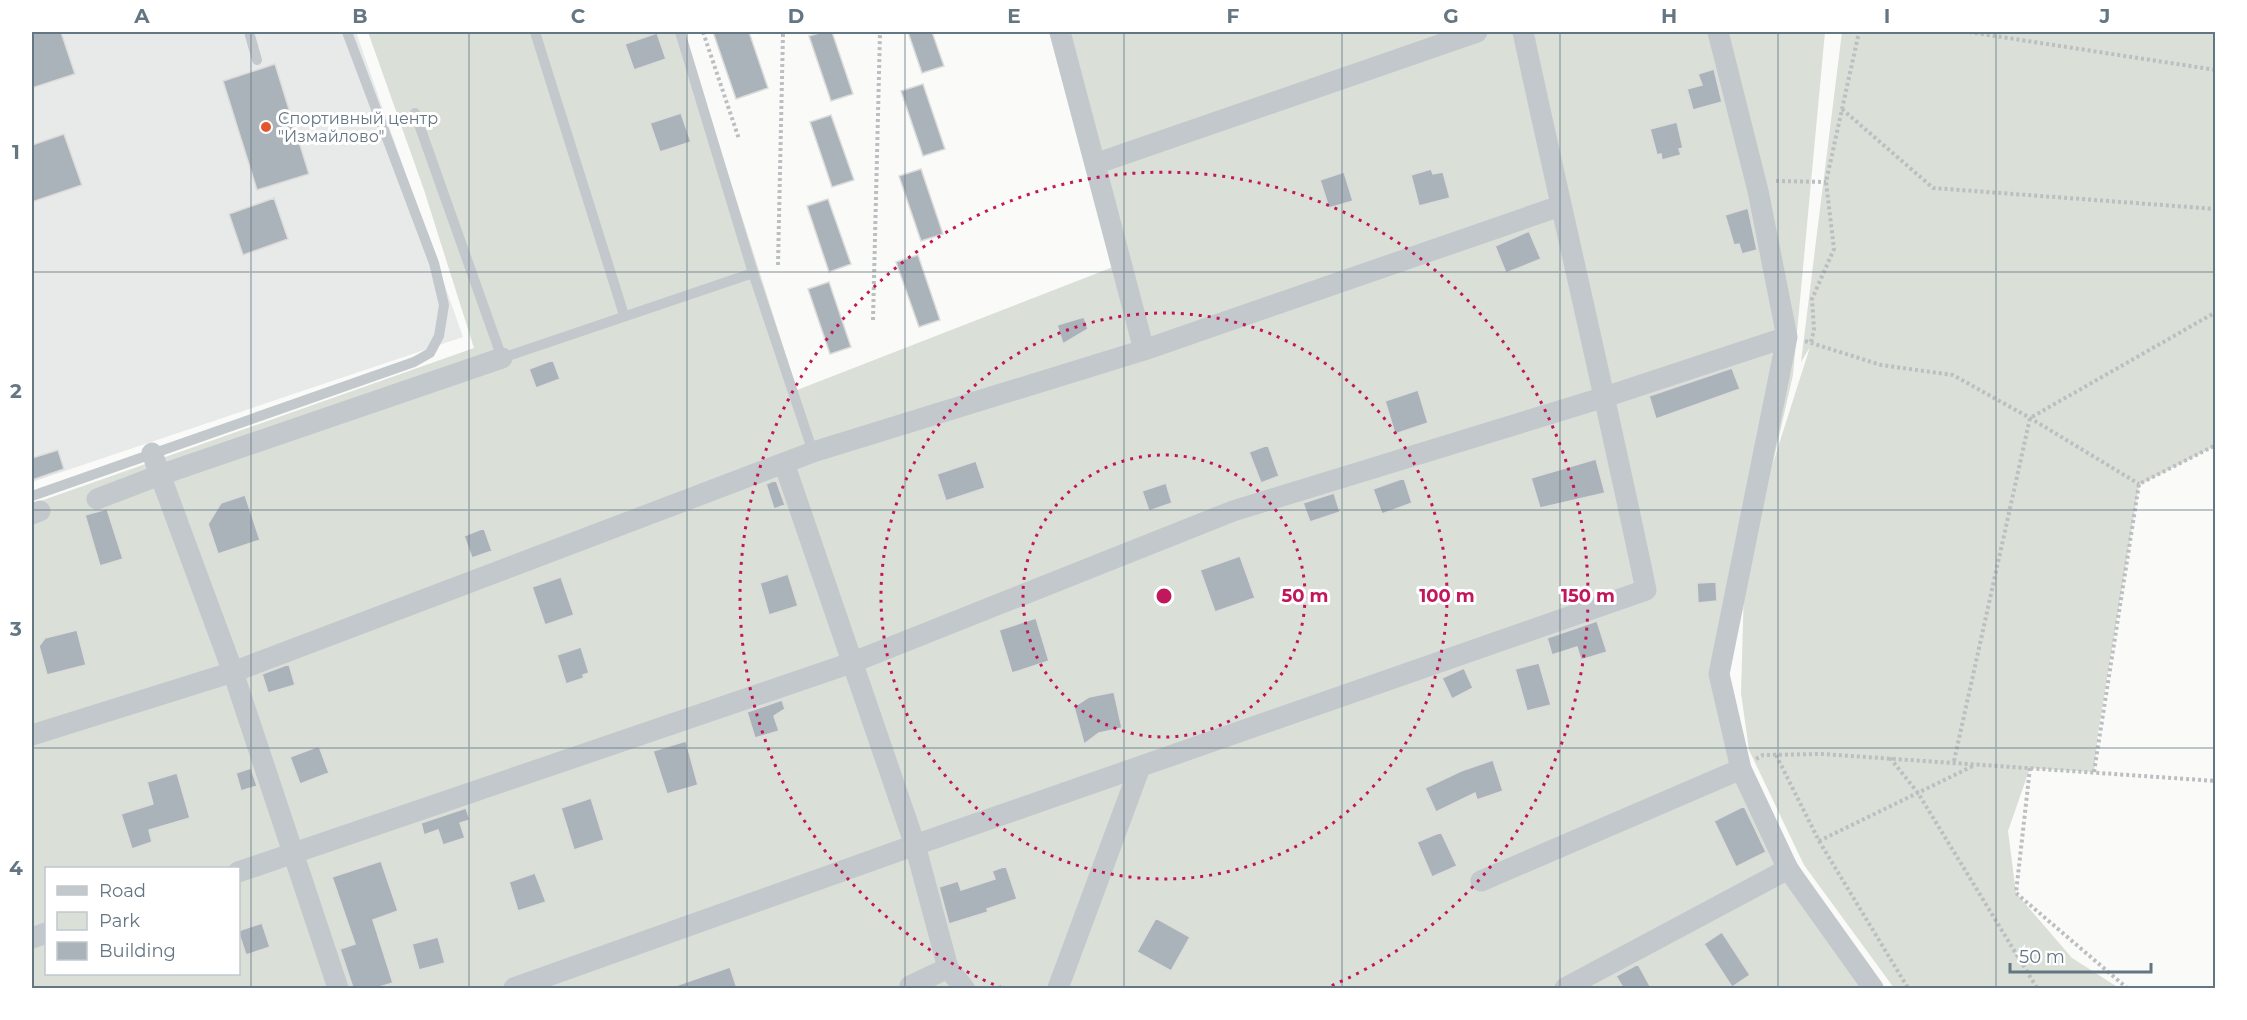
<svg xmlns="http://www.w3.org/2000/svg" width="2247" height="1020" font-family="Montserrat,sans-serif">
<rect width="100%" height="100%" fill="#fafaf8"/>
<path fill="#e8e9e9" d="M 32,32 L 356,32 L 463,337 L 32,482 Z"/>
<path fill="#dadfd7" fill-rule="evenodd" d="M 368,32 L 683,32 L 797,390 L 1113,267 L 1049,32 L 1825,32 L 1793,375 L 1773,463 L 1810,347 L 1801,362 L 1842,32 L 2215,32 L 2215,446 L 2139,485 L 2098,733 L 2094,772 L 2030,768 L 2008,831 L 2016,893 L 2072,958 L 2119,988 L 1894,988 L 1804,865 L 1749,750 L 1741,693 L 1744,587 L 1725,673 L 1751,771 L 1784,842 L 1838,929 L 1882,988 L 32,988 L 32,504 L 474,348 L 424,190 ZM 46,868 L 238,868 L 238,974 L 46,974 Z"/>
<path fill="#aab3b9" stroke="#dcdcda" stroke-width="1.5" d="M 32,32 L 61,32 L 75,74 L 32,88 Z
M 713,32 L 749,32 L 768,88 L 736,99 Z
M 823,32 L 832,32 L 853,94 L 831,101 L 809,36 Z
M 908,32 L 932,32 L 944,66 L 922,73 Z
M 657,33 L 666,59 L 634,70 L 625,44 Z
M 275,64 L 309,174 L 257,190 L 223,81 Z
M 1714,69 L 1722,102 L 1693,110 L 1687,89 L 1702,85 L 1698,74 Z
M 923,84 L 945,149 L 923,156 L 901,91 Z
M 681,113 L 691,142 L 660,152 L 650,123 Z
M 831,115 L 854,180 L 832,187 L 810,122 Z
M 1677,122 L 1683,148 L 1679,149 L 1681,155 L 1662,160 L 1661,154 L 1657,155 L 1650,129 Z
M 64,134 L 82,185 L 32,202 L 32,145 Z
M 921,169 L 943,234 L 921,241 L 899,176 Z
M 1431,169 L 1433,174 L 1443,172 L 1450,198 L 1419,206 L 1411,175 Z
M 1344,172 L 1353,201 L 1329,208 L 1320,180 Z
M 274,198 L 288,239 L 243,255 L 229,214 Z
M 828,199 L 851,264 L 829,272 L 807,206 Z
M 1748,208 L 1757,250 L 1742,254 L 1739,244 L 1734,245 L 1725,215 Z
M 1529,231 L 1541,259 L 1506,273 L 1495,246 Z
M 918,255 L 940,320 L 919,327 L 896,262 Z
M 829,282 L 851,347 L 830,354 L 808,289 Z
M 1084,317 L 1088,329 L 1063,344 L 1057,325 Z
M 553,360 L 560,379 L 536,388 L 529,369 Z
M 1732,368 L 1740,389 L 1656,419 L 1649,396 Z
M 1418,390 L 1428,423 L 1395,434 L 1385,401 Z
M 1268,445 L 1279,476 L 1261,483 L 1249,452 Z
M 58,450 L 64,469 L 32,480 L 32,458 Z
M 1596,459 L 1605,493 L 1540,508 L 1531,478 Z
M 976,461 L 985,488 L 946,501 L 937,474 Z
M 1404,478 L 1412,503 L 1382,514 L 1373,489 Z
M 776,480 L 785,505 L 774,509 L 766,484 Z
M 1166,483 L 1172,503 L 1149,511 L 1142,491 Z
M 1334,493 L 1340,512 L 1310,522 L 1303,503 Z
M 245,495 L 260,540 L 218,554 L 208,524 L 221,503 Z
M 107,509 L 123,559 L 100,566 L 85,515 Z
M 484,528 L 492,551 L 472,558 L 464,536 Z
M 1240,556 L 1255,598 L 1215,612 L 1200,570 Z
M 788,574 L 798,606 L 769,615 L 760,583 Z
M 561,577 L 574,615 L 545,625 L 532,587 Z
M 1716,582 L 1717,601 L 1698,603 L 1697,583 Z
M 1036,618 L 1049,661 L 1012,673 L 999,630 Z
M 1597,621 L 1607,652 L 1581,660 L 1577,647 L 1552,655 L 1547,638 Z
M 77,630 L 86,665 L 47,675 L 39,646 L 45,638 Z
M 581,647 L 589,673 L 583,675 L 584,678 L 566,684 L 557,655 Z
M 1539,663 L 1551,705 L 1527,711 L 1515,669 Z
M 289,664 L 295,685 L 268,693 L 262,674 Z
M 1464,668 L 1473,688 L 1452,699 L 1442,678 Z
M 1114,692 L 1122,728 L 1099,733 L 1084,744 L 1074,707 L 1089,697 Z
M 782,700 L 785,709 L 774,716 L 779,731 L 755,738 L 747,712 Z
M 686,741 L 698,785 L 667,794 L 653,751 Z
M 319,746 L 329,773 L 300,784 L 290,757 Z
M 1493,760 L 1503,791 L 1477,800 L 1475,793 L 1436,812 L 1425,788 L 1461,771 Z
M 251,768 L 257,786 L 241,791 L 236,773 Z
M 177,773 L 190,818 L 149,830 L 152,842 L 132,849 L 121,814 L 153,804 L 147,782 Z
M 591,798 L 604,840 L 574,850 L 561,808 Z
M 1744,806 L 1766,852 L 1736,867 L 1714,821 Z
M 466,808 L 470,820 L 460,823 L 465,838 L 443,845 L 438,830 L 424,835 L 421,823 Z
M 1441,832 L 1457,866 L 1432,877 L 1417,842 Z
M 381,861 L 398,911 L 373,920 L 393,983 L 376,988 L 353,988 L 340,949 L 355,944 L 332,877 Z
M 1006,866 L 1017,899 L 987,909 L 988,912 L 949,924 L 939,887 L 958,881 L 961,890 L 995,879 L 992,871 Z
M 535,873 L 546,902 L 518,911 L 509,882 Z
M 1156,918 L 1190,937 L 1171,971 L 1137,952 Z
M 262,923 L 270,947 L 246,955 L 238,931 Z
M 1722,932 L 1750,975 L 1732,987 L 1704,944 Z
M 438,937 L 445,963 L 419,970 L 412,944 Z
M 1638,964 L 1651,988 L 1623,988 L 1616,976 Z
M 730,967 L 737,988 L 675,988 L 675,986 Z"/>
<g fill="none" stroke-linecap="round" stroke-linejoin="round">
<path stroke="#bbbfc2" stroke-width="4" stroke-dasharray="3 3" stroke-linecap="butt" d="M 703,32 L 739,139
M 1969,32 L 2216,70
M 1842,109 L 1933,188 L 2216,209
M 1776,181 L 1826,182
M 778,265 L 783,32
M 873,320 L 880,32
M 1805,341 L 1881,365 L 1953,375 L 2030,418 L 2139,484
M 1811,342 L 1814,330 L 1812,299 L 1834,249 L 1826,182 L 1859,32
M 1776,755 L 1819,841 L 1973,766
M 1890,758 L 1918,793 L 2037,988
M 1756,759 L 1763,755 L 1822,754 L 2216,781
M 1954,761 L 2030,418 L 2216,312
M 2030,768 L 2016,893 L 2127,988
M 2094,772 L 2139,484 L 2216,445
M 1819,841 L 1908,988"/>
<path stroke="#c3c8cc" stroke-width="10" d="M 249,32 L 257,60
M 535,32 L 624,315
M 680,32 L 753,273 L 813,452
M 415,113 L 502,358 L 753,273
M 32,496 L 414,362 L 430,353 L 439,336 L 444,305 L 434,263 L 347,32"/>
<path stroke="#c3c8cc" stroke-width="21" d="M 1060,32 L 1144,350
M 1718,32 L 1758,191 L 1787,337 L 1719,674 L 1741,769 L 1788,869 L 1873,988
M 1095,164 L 1477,32
M 152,453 L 233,672 L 338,988
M 784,463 L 915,845 L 948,968 L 964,988
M 97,499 L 160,475 L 502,358
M 32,514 L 40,511
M 32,735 L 233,672 L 813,452 L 1144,350 L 1560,206
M 238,872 L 851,663 L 1233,511 L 1605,397 L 1787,337
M 1481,881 L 1741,769
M 32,938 L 46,933
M 514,988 L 915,845 L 1646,590 C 1607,403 1563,218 1523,32
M 910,988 L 910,986 L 948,968
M 1058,988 L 1140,767
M 1565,988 L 1788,869"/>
</g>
<path fill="none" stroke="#657683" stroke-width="1.5" stroke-opacity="0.55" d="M 251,32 L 251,988M 469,32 L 469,988M 687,32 L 687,988M 905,32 L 905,988M 1124,32 L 1124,988M 1342,32 L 1342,988M 1560,32 L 1560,988M 1778,32 L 1778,988M 1996,32 L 1996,988M 32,272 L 2216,272M 32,510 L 2216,510M 32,748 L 2216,748"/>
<g fill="none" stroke="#c2185b" stroke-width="3" stroke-dasharray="3 6">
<circle cx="1164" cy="596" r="141"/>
<circle cx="1164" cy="596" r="283"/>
<path d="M1002 988A424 424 0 1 1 1326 988"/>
</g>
<circle fill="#e4572e" stroke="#fff" stroke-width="2" cx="266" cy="127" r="6"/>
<g text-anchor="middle" stroke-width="6" stroke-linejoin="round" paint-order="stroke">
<g font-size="16" fill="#657683" stroke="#fff" text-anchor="start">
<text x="278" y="124">Спортивный центр<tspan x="278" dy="18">"Измайлово"</tspan></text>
</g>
</g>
<circle cx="1164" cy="596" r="9" fill="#c2185b" stroke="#fff" stroke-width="3"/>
<g font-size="18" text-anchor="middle" font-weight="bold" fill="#c2185b" stroke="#fff" stroke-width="6" stroke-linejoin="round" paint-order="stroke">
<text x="1305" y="602">50 m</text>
<text x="1447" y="602">100 m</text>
<text x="1588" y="602">150 m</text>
</g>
<rect width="2247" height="1020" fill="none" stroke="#ffffff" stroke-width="66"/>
<rect x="45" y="867" width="195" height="108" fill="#ffffff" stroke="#c1c8cd" stroke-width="1.5"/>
<rect x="57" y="886" width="30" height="9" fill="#c3c8cc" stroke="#c1c8cd" stroke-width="1.5"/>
<text x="99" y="897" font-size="18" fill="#657683">Road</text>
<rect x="57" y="912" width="30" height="18" fill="#dadfd7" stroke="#c1c8cd" stroke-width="1.5"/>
<text x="99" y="927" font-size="18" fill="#657683">Park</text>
<rect x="57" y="942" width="30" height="18" fill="#aab3b9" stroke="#c1c8cd" stroke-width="1.5"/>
<text x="99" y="957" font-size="18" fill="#657683">Building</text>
<path d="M2010 963v9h141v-9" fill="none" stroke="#657683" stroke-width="3"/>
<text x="2019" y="963" font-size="18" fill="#657683" stroke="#ffffff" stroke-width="4.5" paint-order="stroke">50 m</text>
<rect x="33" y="33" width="2181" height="954" fill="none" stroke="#657683" stroke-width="2"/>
<g font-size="20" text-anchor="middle" font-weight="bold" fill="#657683">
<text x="142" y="23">A</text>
<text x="360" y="23">B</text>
<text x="578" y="23">C</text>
<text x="796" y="23">D</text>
<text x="1014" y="23">E</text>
<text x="1233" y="23">F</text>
<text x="1451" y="23">G</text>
<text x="1669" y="23">H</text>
<text x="1887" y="23">I</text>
<text x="2105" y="23">J</text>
<text x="16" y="159">1</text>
<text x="16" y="398">2</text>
<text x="16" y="636">3</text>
<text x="16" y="875">4</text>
</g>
</svg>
